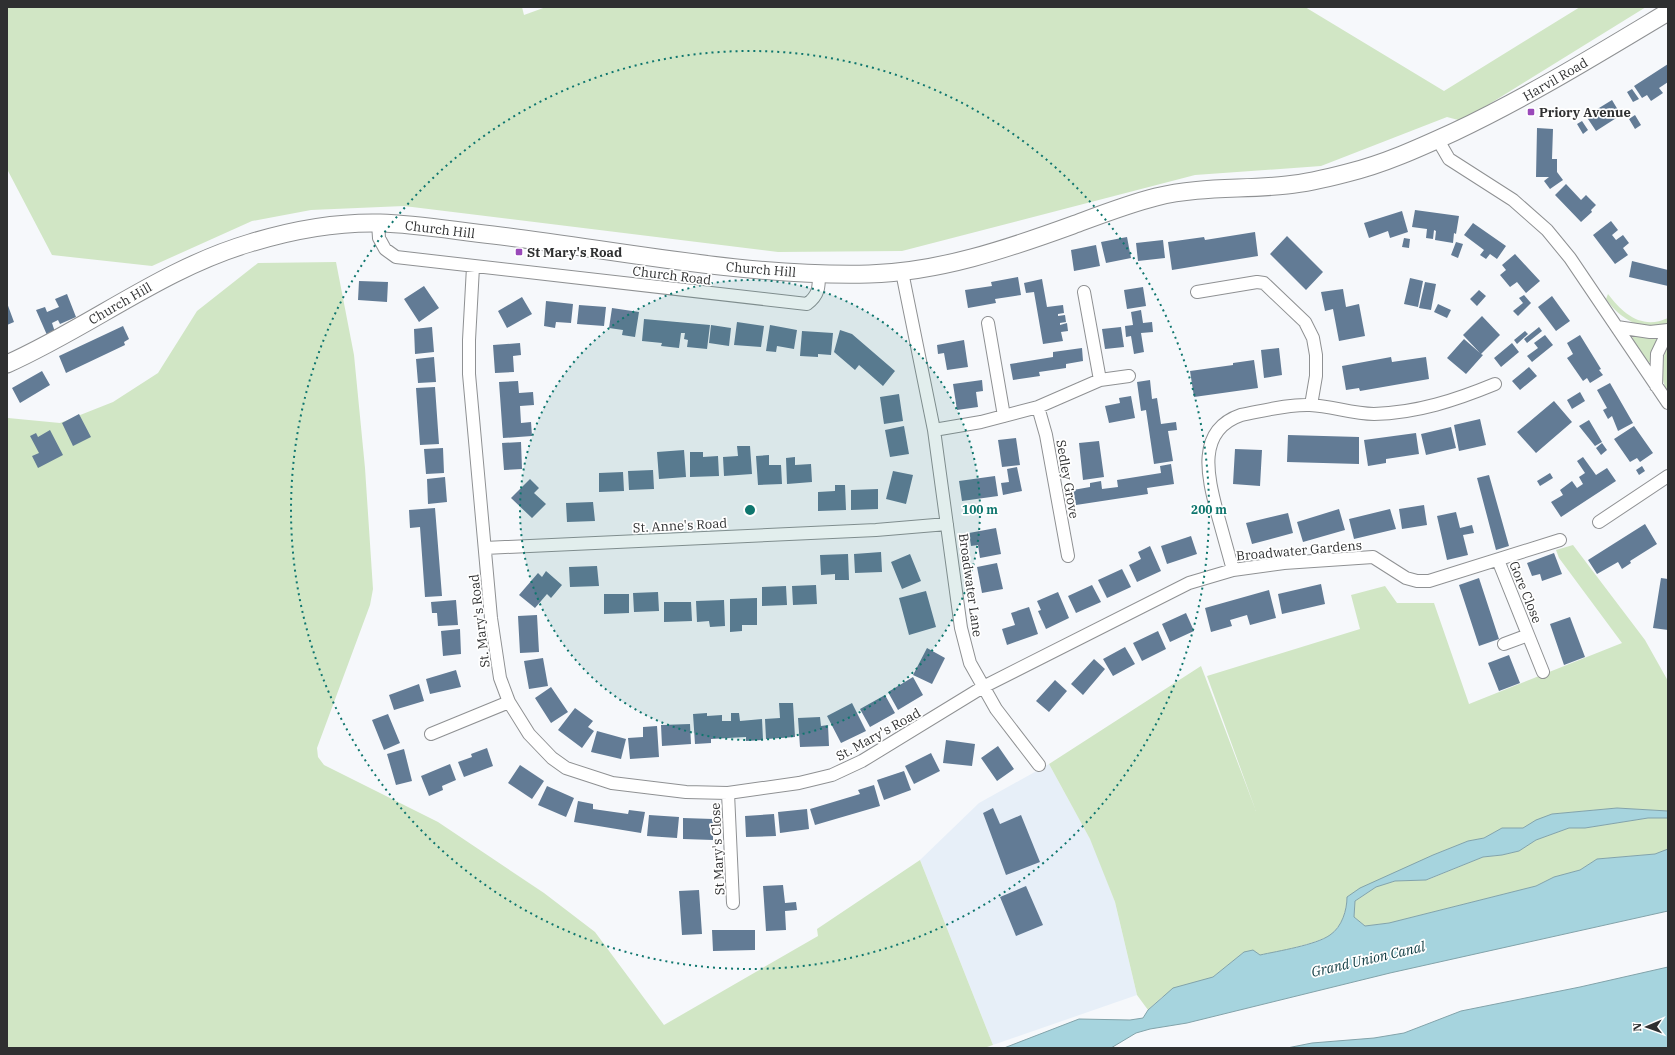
<svg xmlns="http://www.w3.org/2000/svg" width="1675" height="1055" font-family="'IBM Plex Serif',serif">
<rect width="100%" height="100%" fill="#f6f8fb"/>
<path fill="#e7eff8" d="M 1049,764 L 1093,844 L 1115,902 L 1137,995 L 993,1045 L 920,860 L 979,803 Z"/>
<path fill="#d1e6c5" d="M 7,7 L 522,7 L 524,15 L 546,7 L 1305,7 L 1444,91 L 1580,7 L 1646,7 L 1462,121 L 1447,117 L 1321,166 L 1195,175 L 902,251 L 778,252 L 404,206 L 311,210 L 252,221 L 152,266 L 52,255 L 7,169 Z
M 336,262 L 354,355 L 365,468 L 373,589 L 370,605 L 317,748 L 318,757 L 324,765 L 438,822 L 544,893 L 595,932 L 664,1025 L 818,936 L 817,929 L 920,860 L 993,1045 L 984,1048 L 7,1048 L 8,418 L 60,423 L 113,402 L 158,373 L 197,311 L 258,263 Z
M 1608,294 C 1623,314 1642,330 1668,318 L 1668,324 C 1643,333 1620,319 1606,299 Z
M 1634,336 L 1656,339 L 1657,341 L 1651,361 L 1648,363 L 1632,338 Z
M 1668,345 L 1668,393 C 1659,377 1661,361 1668,345 Z
M 1573,545 L 1645,640 L 1668,681 L 1668,811 L 1617,808 L 1552,814 L 1523,828 L 1502,828 L 1484,838 L 1468,841 L 1433,855 L 1347,897 C 1347,911 1342,926 1330,935 C 1321,942 1275,953 1262,955 C 1256,956 1249,953 1244,952 L 1213,977 L 1162,997 L 1148,1010 L 1137,995 L 1115,902 L 1090,839 L 1049,764 L 1201,666 L 1256,811 L 1207,676 L 1360,629 L 1351,595 L 1385,586 L 1397,603 L 1434,603 L 1469,704 L 1622,643 L 1559,558 L 1556,550 Z
M 1648,818 L 1668,818 L 1668,849 L 1655,854 L 1597,859 L 1580,870 L 1554,877 L 1536,886 L 1389,923 L 1365,926 L 1354,917 L 1355,901 L 1376,887 L 1395,881 L 1427,880 L 1483,857 L 1502,855 L 1519,851 L 1536,840 L 1569,828 L 1585,828 Z"/>
<path fill="#a6d4de" stroke="#82a3aa" d="M 1617,808 L 1668,811 L 1668,818 L 1648,818 L 1585,828 L 1569,828 L 1536,840 L 1519,851 L 1502,855 L 1483,857 L 1426,880 L 1395,881 L 1376,887 L 1355,901 L 1354,917 L 1365,926 L 1389,923 L 1536,886 L 1554,877 L 1580,870 L 1597,859 L 1655,854 L 1668,849 L 1668,911 L 1390,973 L 1187,1023 L 1150,1029 L 1136,1033 L 1111,1048 L 1004,1048 L 1079,1019 L 1130,1020 L 1143,1018 L 1148,1010 L 1173,988 L 1213,977 L 1244,952 L 1253,950 L 1260,955 C 1278,951 1316,945 1330,935 C 1342,927 1347,910 1347,897 L 1360,888 L 1433,855 L 1468,841 L 1484,838 L 1502,828 L 1523,828 L 1536,820 L 1552,814 Z
M 1668,967 L 1668,1048 L 1287,1048 L 1312,1043 L 1374,1038 L 1404,1033 L 1461,1011 L 1580,987 Z"/>
<path fill="#627b95" d="M 1668,64 L 1668,82 L 1659,88 L 1663,93 L 1651,101 L 1647,95 L 1642,98 L 1634,86 Z
M 1632,89 L 1639,99 L 1633,102 L 1627,92 Z
M 1612,100 L 1621,115 L 1596,131 L 1586,116 Z
M 1635,115 L 1641,125 L 1635,129 L 1629,119 Z
M 1582,121 L 1588,130 L 1583,134 L 1577,124 Z
M 1537,128 L 1553,129 L 1552,159 L 1557,159 L 1557,172 L 1563,180 L 1550,189 L 1544,181 L 1549,177 L 1536,177 Z
M 1566,184 L 1581,200 L 1586,195 L 1596,205 L 1591,210 L 1592,212 L 1581,222 L 1555,195 Z
M 1415,210 L 1459,216 L 1456,234 L 1454,233 L 1453,243 L 1435,240 L 1436,231 L 1434,230 L 1433,239 L 1426,238 L 1427,229 L 1412,227 Z
M 1402,211 L 1408,232 L 1390,238 L 1388,231 L 1369,238 L 1364,223 Z
M 1611,221 L 1618,230 L 1612,235 L 1616,240 L 1623,235 L 1629,243 L 1623,248 L 1628,255 L 1615,264 L 1593,235 Z
M 1473,223 L 1506,246 L 1497,259 L 1490,254 L 1486,259 L 1480,255 L 1484,250 L 1464,235 Z
M 1255,232 L 1258,256 L 1172,270 L 1168,242 L 1204,237 L 1205,240 Z
M 1287,236 L 1323,272 L 1306,290 L 1270,254 Z
M 1127,237 L 1131,258 L 1106,263 L 1101,242 Z
M 1404,238 L 1410,239 L 1409,248 L 1402,247 Z
M 1163,240 L 1165,258 L 1138,261 L 1136,243 Z
M 1456,242 L 1463,244 L 1458,258 L 1451,255 Z
M 1096,245 L 1100,266 L 1074,271 L 1071,250 Z
M 1515,254 L 1540,281 L 1526,293 L 1517,282 L 1510,287 L 1500,275 L 1506,270 L 1502,265 Z
M 1632,261 L 1668,270 L 1668,286 L 1629,277 Z
M 1018,277 L 1021,295 L 995,299 L 996,303 L 968,308 L 965,290 L 992,286 L 991,282 Z
M 1410,278 L 1423,281 L 1418,307 L 1404,304 Z
M 1042,279 L 1047,307 L 1063,305 L 1064,313 L 1058,314 L 1058,316 L 1065,315 L 1066,322 L 1060,323 L 1060,325 L 1067,323 L 1068,331 L 1061,332 L 1063,341 L 1043,344 L 1034,292 L 1026,293 L 1024,283 Z
M 359,281 L 388,282 L 387,302 L 358,300 Z
M 1425,282 L 1436,284 L 1431,310 L 1419,308 Z
M 424,286 L 439,308 L 419,322 L 404,299 Z
M 1143,287 L 1146,306 L 1127,309 L 1124,290 Z
M 1343,289 L 1346,307 L 1359,304 L 1365,336 L 1339,341 L 1333,309 L 1325,311 L 1321,292 Z
M 1479,290 L 1486,296 L 1477,306 L 1470,299 Z
M 67,294 L 76,317 L 60,324 L 58,320 L 52,323 L 55,332 L 47,335 L 36,310 L 45,307 L 47,312 L 59,307 L 55,299 Z
M 1524,295 L 1531,303 L 1518,316 L 1513,311 L 1523,303 L 1519,298 Z
M 1552,296 L 1570,321 L 1556,331 L 1538,307 Z
M 522,297 L 532,314 L 507,328 L 498,311 Z
M 546,301 L 573,304 L 571,323 L 556,322 L 555,328 L 544,326 Z
M 7,303 L 14,322 L 7,325 Z
M 1438,304 L 1451,310 L 1447,318 L 1434,312 Z
M 579,305 L 606,307 L 604,326 L 577,324 Z
M 612,308 L 639,312 L 635,337 L 622,335 L 623,330 L 609,328 Z
M 1141,310 L 1143,323 L 1152,322 L 1153,332 L 1141,333 L 1144,352 L 1134,354 L 1131,336 L 1126,337 L 1125,326 L 1133,325 L 1131,312 Z
M 1482,316 L 1500,335 L 1481,354 L 1483,355 L 1466,374 L 1447,358 L 1464,339 L 1480,353 L 1463,335 Z
M 644,319 L 710,325 L 707,349 L 687,347 L 688,340 L 684,339 L 685,333 L 681,333 L 679,348 L 661,346 L 662,343 L 642,341 Z
M 737,322 L 764,326 L 761,347 L 734,345 Z
M 711,325 L 731,328 L 729,346 L 709,343 Z
M 770,325 L 797,330 L 794,349 L 777,346 L 776,352 L 766,351 Z
M 123,326 L 129,339 L 124,342 L 125,345 L 66,373 L 59,356 Z
M 432,327 L 434,352 L 415,354 L 414,329 Z
M 1121,327 L 1124,347 L 1105,349 L 1102,329 Z
M 1539,327 L 1542,331 L 1527,343 L 1524,339 Z
M 840,330 L 852,334 L 895,371 L 883,386 L 859,365 L 855,370 L 834,352 Z
M 802,331 L 833,333 L 831,355 L 818,354 L 818,357 L 800,356 Z
M 1525,331 L 1528,334 L 1517,344 L 1514,340 Z
M 1545,335 L 1553,345 L 1532,362 L 1527,356 L 1538,348 L 1534,343 Z
M 1580,335 L 1601,369 L 1599,370 L 1603,375 L 1590,383 L 1587,378 L 1583,381 L 1567,358 L 1573,354 L 1567,343 Z
M 964,340 L 968,367 L 947,370 L 944,353 L 938,354 L 937,345 Z
M 520,343 L 521,355 L 513,356 L 514,372 L 495,373 L 493,345 Z
M 1512,343 L 1519,352 L 1501,367 L 1494,358 Z
M 1082,348 L 1083,361 L 1066,364 L 1066,368 L 1039,372 L 1040,376 L 1013,380 L 1010,364 L 1053,357 L 1053,352 Z
M 1279,348 L 1282,375 L 1264,378 L 1261,350 Z
M 434,357 L 436,382 L 418,383 L 416,359 Z
M 1391,357 L 1392,362 L 1426,357 L 1429,379 L 1360,391 L 1359,388 L 1346,390 L 1342,366 Z
M 1254,360 L 1258,388 L 1194,397 L 1190,371 L 1233,365 L 1233,363 Z
M 1529,367 L 1537,376 L 1520,390 L 1512,381 Z
M 42,371 L 50,385 L 20,403 L 12,388 Z
M 982,380 L 983,391 L 976,392 L 978,407 L 957,410 L 953,384 Z
M 1150,380 L 1152,399 L 1157,398 L 1161,424 L 1176,422 L 1177,430 L 1168,431 L 1173,461 L 1154,464 L 1146,410 L 1141,411 L 1137,382 Z
M 518,381 L 519,393 L 533,392 L 534,405 L 520,406 L 521,423 L 531,422 L 532,436 L 503,438 L 499,382 Z
M 1610,383 L 1633,423 L 1618,431 L 1612,416 L 1608,419 L 1603,410 L 1607,408 L 1597,390 Z
M 435,387 L 439,444 L 420,445 L 416,388 Z
M 1580,392 L 1585,401 L 1572,409 L 1567,400 Z
M 899,394 L 903,421 L 884,424 L 880,397 Z
M 1131,396 L 1135,418 L 1109,423 L 1105,406 L 1120,403 L 1119,398 Z
M 1554,401 L 1572,422 L 1536,453 L 1517,432 Z
M 79,414 L 91,437 L 73,446 L 62,423 Z
M 1480,419 L 1486,445 L 1459,451 L 1454,425 Z
M 1589,420 L 1602,442 L 1595,446 L 1579,426 Z
M 904,426 L 909,454 L 890,457 L 885,430 Z
M 1634,426 L 1653,453 L 1640,462 L 1637,458 L 1630,462 L 1614,439 Z
M 1451,427 L 1456,448 L 1426,455 L 1421,434 Z
M 50,430 L 63,455 L 38,468 L 32,456 L 39,453 L 30,436 L 36,433 L 38,437 Z
M 1416,433 L 1419,454 L 1386,459 L 1386,463 L 1368,466 L 1364,440 Z
M 1288,435 L 1359,437 L 1359,464 L 1287,462 Z
M 1016,438 L 1020,465 L 1002,467 L 998,440 Z
M 1099,441 L 1104,477 L 1083,480 L 1079,443 Z
M 521,442 L 522,469 L 504,470 L 502,443 Z
M 1602,443 L 1607,450 L 1601,455 L 1596,448 Z
M 737,446 L 750,446 L 752,474 L 724,476 L 723,457 L 738,456 Z
M 443,448 L 444,473 L 426,474 L 424,449 Z
M 1235,449 L 1262,450 L 1260,486 L 1233,484 Z
M 684,450 L 686,477 L 659,479 L 657,452 Z
M 690,452 L 703,452 L 703,457 L 718,456 L 719,476 L 690,477 Z
M 769,455 L 769,465 L 781,465 L 782,484 L 758,485 L 756,456 Z
M 795,457 L 795,465 L 811,464 L 812,482 L 787,484 L 786,458 Z
M 1583,457 L 1596,475 L 1607,468 L 1616,481 L 1561,517 L 1551,502 L 1563,495 L 1560,490 L 1572,481 L 1577,488 L 1583,484 L 1579,477 L 1585,473 L 1577,461 Z
M 1171,464 L 1174,484 L 1147,488 L 1148,494 L 1076,505 L 1073,490 L 1090,487 L 1090,483 L 1101,481 L 1102,489 L 1118,487 L 1117,480 L 1161,473 L 1160,466 Z
M 1642,466 L 1645,471 L 1639,475 L 1636,470 Z
M 1017,467 L 1022,491 L 1003,495 L 1001,483 L 1009,482 L 1007,469 Z
M 653,470 L 654,489 L 629,490 L 628,471 Z
M 893,471 L 913,475 L 906,504 L 886,499 Z
M 623,472 L 624,491 L 599,492 L 599,473 Z
M 1550,473 L 1553,478 L 1540,486 L 1537,481 Z
M 1489,475 L 1509,546 L 1496,550 L 1477,478 Z
M 995,476 L 998,496 L 962,501 L 959,481 Z
M 445,477 L 447,502 L 428,504 L 427,479 Z
M 530,479 L 539,488 L 534,493 L 546,504 L 532,518 L 511,498 Z
M 835,485 L 845,485 L 846,510 L 818,511 L 818,492 L 835,491 Z
M 878,489 L 878,509 L 851,510 L 851,490 Z
M 593,502 L 595,521 L 567,522 L 566,503 Z
M 1424,505 L 1427,525 L 1402,529 L 1399,509 Z
M 435,508 L 442,596 L 425,597 L 420,527 L 410,528 L 409,510 Z
M 1339,509 L 1345,530 L 1303,542 L 1297,522 Z
M 1390,509 L 1396,529 L 1354,539 L 1349,519 Z
M 1456,512 L 1460,528 L 1472,525 L 1474,533 L 1463,535 L 1468,555 L 1447,560 L 1437,516 Z
M 1288,513 L 1293,533 L 1252,544 L 1246,523 Z
M 1645,524 L 1657,544 L 1630,561 L 1631,563 L 1622,569 L 1618,562 L 1597,574 L 1588,560 Z
M 996,528 L 1001,554 L 980,558 L 978,545 L 971,546 L 969,533 Z
M 1191,536 L 1197,554 L 1167,564 L 1161,546 Z
M 1150,546 L 1161,571 L 1137,582 L 1129,565 L 1141,559 L 1138,552 Z
M 881,552 L 882,572 L 855,573 L 854,554 Z
M 1554,553 L 1562,574 L 1542,581 L 1540,574 L 1532,576 L 1527,563 Z
M 848,554 L 849,580 L 835,580 L 835,574 L 821,575 L 820,555 Z
M 910,554 L 921,581 L 902,589 L 891,562 Z
M 997,563 L 1003,589 L 982,593 L 977,567 Z
M 597,566 L 599,586 L 570,587 L 569,567 Z
M 1122,569 L 1131,587 L 1107,598 L 1098,580 Z
M 546,571 L 562,585 L 551,598 L 547,594 L 535,608 L 519,595 L 538,573 L 542,577 Z
M 1479,578 L 1499,639 L 1479,646 L 1459,585 Z
M 1661,578 L 1668,579 L 1668,630 L 1653,628 Z
M 1321,584 L 1325,604 L 1282,614 L 1278,594 Z
M 816,585 L 817,604 L 793,605 L 792,586 Z
M 1092,585 L 1101,602 L 1076,613 L 1068,596 Z
M 786,586 L 787,605 L 762,606 L 762,587 Z
M 1269,590 L 1276,618 L 1250,625 L 1247,615 L 1230,620 L 1232,626 L 1211,632 L 1205,608 Z
M 926,591 L 936,627 L 909,635 L 899,598 Z
M 658,592 L 659,611 L 634,612 L 633,593 Z
M 1058,592 L 1069,618 L 1046,629 L 1038,611 L 1041,610 L 1037,601 Z
M 604,594 L 629,594 L 629,613 L 604,614 Z
M 757,598 L 757,625 L 742,625 L 742,631 L 730,632 L 730,599 Z
M 456,600 L 458,625 L 438,626 L 437,613 L 432,613 L 431,602 Z
M 724,600 L 725,626 L 710,627 L 709,621 L 697,622 L 696,601 Z
M 664,602 L 691,602 L 692,621 L 664,622 Z
M 1029,607 L 1038,634 L 1007,645 L 1002,629 L 1015,625 L 1011,613 Z
M 1186,613 L 1194,631 L 1170,642 L 1162,624 Z
M 537,615 L 539,652 L 520,653 L 518,616 Z
M 1570,617 L 1585,657 L 1564,665 L 1550,624 Z
M 460,629 L 461,654 L 443,656 L 441,631 Z
M 1158,631 L 1166,649 L 1142,661 L 1133,643 Z
M 1125,647 L 1135,664 L 1113,676 L 1103,659 Z
M 927,648 L 945,658 L 932,684 L 913,675 Z
M 1509,655 L 1520,683 L 1499,691 L 1488,663 Z
M 543,658 L 548,686 L 529,689 L 524,661 Z
M 1094,659 L 1105,669 L 1083,695 L 1071,684 Z
M 456,670 L 461,687 L 430,694 L 426,679 Z
M 913,677 L 923,695 L 898,710 L 888,692 Z
M 1055,680 L 1067,691 L 1049,712 L 1036,701 Z
M 419,684 L 424,701 L 394,710 L 389,695 Z
M 551,687 L 568,712 L 551,723 L 535,698 Z
M 885,695 L 895,713 L 870,727 L 860,709 Z
M 779,703 L 793,703 L 795,737 L 766,739 L 765,719 L 780,718 Z
M 852,703 L 866,731 L 841,743 L 827,716 Z
M 575,708 L 593,721 L 588,727 L 594,731 L 582,748 L 558,730 Z
M 707,713 L 707,716 L 722,715 L 722,721 L 731,721 L 731,713 L 739,713 L 740,721 L 762,719 L 763,740 L 746,741 L 746,737 L 711,739 L 711,743 L 695,744 L 693,714 Z
M 388,714 L 400,743 L 384,750 L 372,720 Z
M 820,717 L 821,726 L 828,725 L 829,746 L 800,747 L 798,718 Z
M 690,724 L 691,744 L 662,746 L 661,725 Z
M 657,726 L 659,757 L 630,759 L 628,738 L 643,737 L 643,727 Z
M 597,731 L 626,739 L 621,759 L 591,752 Z
M 946,740 L 975,744 L 972,766 L 943,763 Z
M 998,746 L 1014,769 L 997,781 L 981,758 Z
M 487,748 L 493,766 L 464,777 L 458,762 L 472,757 L 471,754 Z
M 404,749 L 412,781 L 396,785 L 387,754 Z
M 931,753 L 940,771 L 914,784 L 905,766 Z
M 450,764 L 456,780 L 442,786 L 443,790 L 429,796 L 421,776 Z
M 520,765 L 544,781 L 532,799 L 508,783 Z
M 904,771 L 911,790 L 884,800 L 877,780 Z
M 874,785 L 880,806 L 815,825 L 810,809 L 860,794 L 858,790 Z
M 547,786 L 574,798 L 566,817 L 538,805 Z
M 578,801 L 593,804 L 593,809 L 628,814 L 629,810 L 645,812 L 641,833 L 574,822 Z
M 993,808 L 1000,824 L 1021,815 L 1040,862 L 1006,875 L 983,813 Z
M 807,809 L 809,829 L 780,833 L 778,812 Z
M 774,814 L 776,836 L 746,837 L 745,816 Z
M 649,815 L 679,817 L 677,838 L 647,836 Z
M 683,818 L 713,819 L 713,840 L 683,839 Z
M 783,885 L 785,903 L 796,902 L 797,910 L 785,911 L 786,930 L 766,931 L 763,886 Z
M 1026,886 L 1043,925 L 1016,936 L 1000,897 Z
M 699,890 L 702,934 L 682,935 L 679,891 Z
M 712,930 L 755,930 L 755,950 L 713,951 Z"/>
<g fill="none" stroke-linecap="round" stroke-linejoin="round">
<g stroke="#8f9193" stroke-width="14">
<path id="street" d="M 1438,140 L 1449,159 L 1513,200 L 1547,230 L 1570,258 L 1668,403
M 378,223 L 379,238 L 385,249 L 396,257 L 807,304 C 819,295 819,287 819,274
M 473,267 L 469,340 L 469,374 L 491,618 L 500,678 L 509,702 L 529,734 L 552,758 L 566,768 L 612,783 L 686,792 L 728,793 L 799,783 L 832,775 L 862,761 L 983,687 L 1189,583 L 1233,570 L 1284,563 L 1373,557 L 1406,578 L 1417,581 L 1429,581 L 1560,540
M 902,272 L 934,430 L 961,628 L 970,663 L 996,709 L 1039,765
M 1084,292 L 1100,380
M 1197,292 L 1257,282 L 1264,283 L 1305,322 L 1313,338 L 1316,355 L 1316,376 L 1311,405
M 988,323 L 1004,416
M 1617,327 L 1650,332 L 1668,330
M 1656,386 L 1657,354 L 1668,331
M 1038,407 L 1046,435 L 1068,556
M 934,430 L 981,422 L 1038,407 L 1100,380 L 1129,376
M 1599,522 L 1668,476
M 485,548 L 876,530 L 947,524
M 1498,560 L 1543,672
M 1233,570 C 1228,552 1223,534 1218,516 C 1209,481 1194,431 1241,415 C 1263,411 1288,404 1310,405 C 1332,406 1352,414 1374,414 C 1417,413 1456,400 1495,384
M 1504,644 L 1528,635
M 431,734 L 509,702
M 728,793 L 733,903"/>
</g>
<g stroke="#8f9193" stroke-width="19">
<path id="secondary" d="M 7,364 C 90,327 162,269 250,243 C 292,230 336,222 380,223 C 418,224 456,231 493,235 C 618,250 743,277 869,274 C 939,272 1007,249 1073,225 C 1100,215 1128,204 1156,197 C 1199,186 1244,190 1287,185 C 1307,183 1328,178 1347,173 C 1384,164 1419,148 1454,132 C 1528,97 1598,54 1668,12"/>
</g>
<use href="#street" stroke="#fff" stroke-width="12"/>
<use href="#secondary" stroke="#fff" stroke-width="17"/>
</g>
<circle cx="750" cy="510" r="230" fill="#0f766e" fill-opacity=".12"/>
<g fill="none" stroke="#0f766e" stroke-width="2" stroke-dasharray="2 4">
<circle cx="750" cy="510" r="230"/>
<circle cx="750" cy="510" r="459"/>
</g>
<g fill="#9949b9" stroke="#fff" stroke-width="1.5">
<rect x="1527" y="108" width="8" height="8" rx="2"/>
<rect x="515" y="248" width="8" height="8" rx="2"/>
</g>
<g text-anchor="middle" stroke-width="3.5" stroke-linejoin="round" paint-order="stroke">
<g font-size="13" fill="#2f3031" stroke="#fff">
<text transform="translate(1555 79) rotate(-30)" y="5">Harvil Road</text>
<text transform="translate(440 229) rotate(7)" y="5">Church Hill</text>
<text transform="translate(761 269) rotate(5)" y="5">Church Hill</text>
<text transform="translate(672 275) rotate(7)" y="5">Church Road</text>
<text transform="translate(120 303) rotate(-30)" y="5">Church Hill</text>
<text transform="translate(1068 479) rotate(80)" y="5">Sedley Grove</text>
<text transform="translate(680 525) rotate(-3)" y="5">St. Anne's Road</text>
<text transform="translate(1299 550) rotate(-5)" y="5">Broadwater Gardens</text>
<text transform="translate(971 585) rotate(82)" y="5">Broadwater Lane</text>
<text transform="translate(1526 592) rotate(68)" y="5">Gore Close</text>
<text transform="translate(479 621) rotate(-97)" y="5">St. Mary's Road</text>
<text transform="translate(878 734) rotate(-29)" y="5">St. Mary's Road</text>
<text transform="translate(717 849) rotate(-93)" y="5">St Mary's Close</text>
</g>
<g font-size="13" font-weight="bold" fill="#2f3031" stroke="#fff" text-anchor="start">
<text x="1539" y="117">Priory Avenue</text>
<text x="527" y="257">St Mary's Road</text>
</g>
<g font-size="14" font-style="italic" fill="#0d3940" stroke="#fff">
<text transform="translate(1368 959) rotate(-13)" y="5">Grand Union Canal</text>
</g>
</g>
<circle cx="750" cy="510" r="6" fill="#0f766e" stroke="#fff" stroke-width="2"/>
<g font-size="12" text-anchor="middle" font-weight="bold" fill="#0f766e" stroke="#fff" stroke-width="3.5" stroke-linejoin="round" paint-order="stroke">
<text x="980" y="514">100 m</text>
<text x="1209" y="514">200 m</text>
</g>
<rect width="1675" height="1055" fill="none" stroke="#2f3031" stroke-width="16"/>
<g transform="translate(1647 1027) rotate(268)" stroke="#ffffff" stroke-width="3" paint-order="stroke">
<path d="M0-3L7 15L0 10L-7 15Z" fill="#2f3031"/>
<text y="-6" font-size="11" font-weight="bold" text-anchor="middle" fill="#2f3031">N</text>
</g>
</svg>
